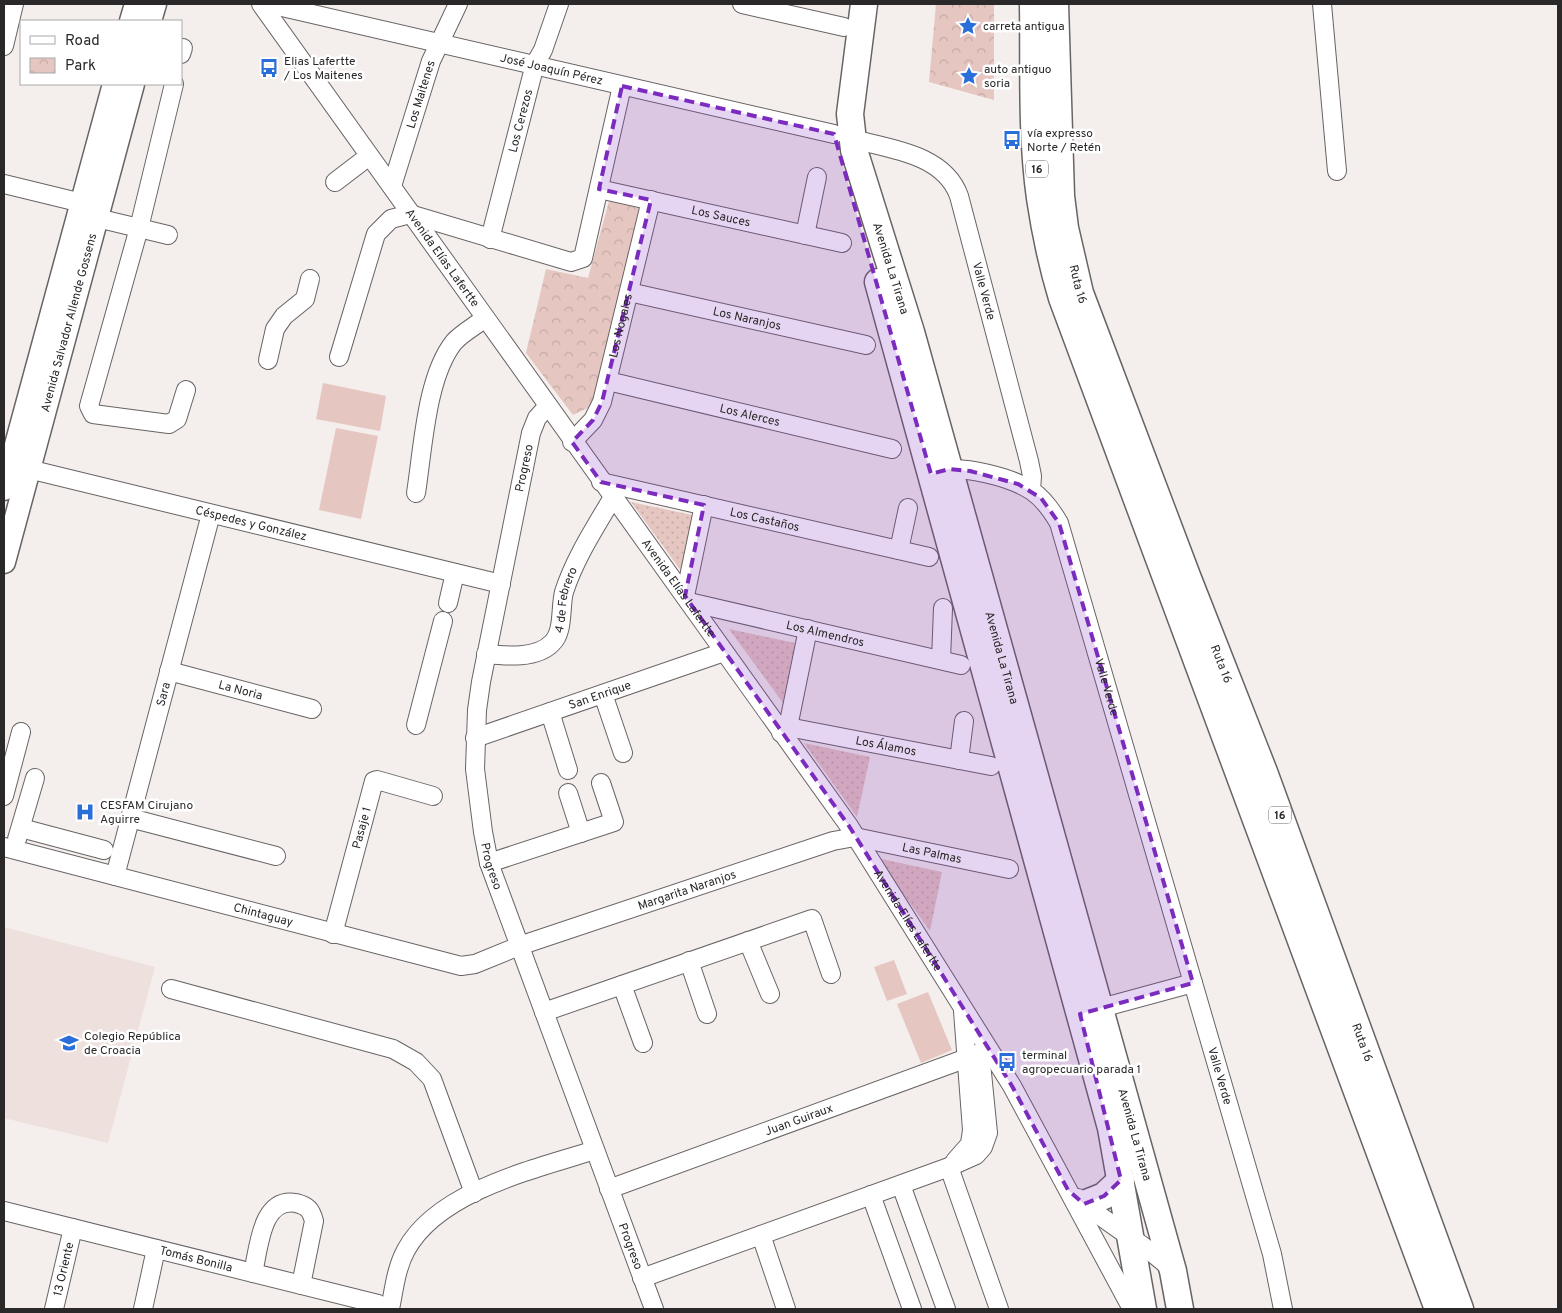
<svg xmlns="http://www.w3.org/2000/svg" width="1562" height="1313" font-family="Overpass,sans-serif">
<defs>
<pattern id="grass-dots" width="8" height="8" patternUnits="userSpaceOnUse" patternTransform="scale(1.25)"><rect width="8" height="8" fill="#e6c6c0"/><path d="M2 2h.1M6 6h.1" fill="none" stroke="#c5aaa5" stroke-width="1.8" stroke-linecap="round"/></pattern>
<pattern id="park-crowns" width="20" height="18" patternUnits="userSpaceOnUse" patternTransform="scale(1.25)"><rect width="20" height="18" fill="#e6c6c0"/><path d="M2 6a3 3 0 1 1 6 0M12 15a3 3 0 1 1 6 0" fill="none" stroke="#c5aaa5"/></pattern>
</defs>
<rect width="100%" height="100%" fill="#f4eeed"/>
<path fill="#eee0dd" d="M 4,927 L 155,967 L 108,1143 L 4,1118 Z"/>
<path fill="url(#grass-dots)" d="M 631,502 L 697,516 L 684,575 Z
M 729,629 L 795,643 L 783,703 Z
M 804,743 L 870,757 L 857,817 Z
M 877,858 L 942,872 L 930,931 Z"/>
<path fill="url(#park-crowns)" d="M 936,4 L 994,4 L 994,100 L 929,82 Z
M 609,201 L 642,209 L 592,406 L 573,415 L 526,353 L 546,269 L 588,278 Z"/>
<path fill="#e6c6c0" d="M 323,383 L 386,396 L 380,431 L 316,419 Z
M 336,428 L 378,436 L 361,519 L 319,510 Z
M 894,960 L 907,994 L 887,1001 L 874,967 Z
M 928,992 L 952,1050 L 921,1063 L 897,1004 Z"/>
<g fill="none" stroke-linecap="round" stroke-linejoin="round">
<g stroke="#696464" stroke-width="20">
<g id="minor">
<path id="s1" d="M 261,4 L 849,826 L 1012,1086 L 1132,1309"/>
<path id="s2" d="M 269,4 L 834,134"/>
<path d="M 742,4 L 844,27"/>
<path d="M 1322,4 L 1337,171"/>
<path d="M 4,46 L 14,4"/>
<path d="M 181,54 L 183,48"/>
<path d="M 174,84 L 139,228 L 89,406 L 93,414 L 169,424 L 177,419 L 186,390"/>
<path id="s3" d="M 852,139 C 890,149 944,154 959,196 L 1029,461 L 1032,476 L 1031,490"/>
<path d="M 335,182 L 369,156"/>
<path d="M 4,184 L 82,203"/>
<path id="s4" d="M 392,186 L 431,61 L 458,4"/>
<path id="s5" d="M 599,189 L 842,243"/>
<path d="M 97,218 L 168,235"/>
<path d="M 805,235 L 817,177"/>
<path id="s6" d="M 490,239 L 535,64 L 543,50 L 559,4"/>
<path id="s7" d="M 629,292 L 866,345"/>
<path d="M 339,357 L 376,234 L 391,219 L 410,214 L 571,262 L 583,258 L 622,86"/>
<path d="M 268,360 L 275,329 L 284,316 L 305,299 L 310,279"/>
<path id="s8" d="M 608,381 L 892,449"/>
<path id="s9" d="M 547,407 L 537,418 L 531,433 L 481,682 L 477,710 L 475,769 L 483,832 L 489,863 L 654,1309"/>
<path id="s10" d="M 572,442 L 593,420 L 602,402 L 651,200"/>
<path id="s11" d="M 16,466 L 501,584"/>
<path id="s12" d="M 939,471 C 963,465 1011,477 1032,491 C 1044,499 1052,511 1059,523 L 1272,1254 L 1283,1309"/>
<path id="s13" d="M 601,482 L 929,557"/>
<path d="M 416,493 C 423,449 426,377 454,342 C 462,333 475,326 484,319"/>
<path d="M 899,550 L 908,508"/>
<path d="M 685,596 L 704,505"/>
<path id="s14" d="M 689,602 L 961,665"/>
<path d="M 448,603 L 455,573"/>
<path id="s15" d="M 486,654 C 506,656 537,659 552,643 C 564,632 560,607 564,592 C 575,558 595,528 613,497"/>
<path d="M 941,660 L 943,608"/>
<path id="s16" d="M 169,671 L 312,709"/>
<path d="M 603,694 L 623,753"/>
<path d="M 550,712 L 568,770"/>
<path d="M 416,725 L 443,621"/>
<path d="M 788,727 L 808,629"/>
<path id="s17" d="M 781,733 L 788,727 L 991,766"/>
<path id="s18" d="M 475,738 L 724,652"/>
<path d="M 959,760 L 964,721"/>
<path d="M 568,793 L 581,833"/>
<path d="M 4,796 L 21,732"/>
<path d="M 130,818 L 276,856"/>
<path d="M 21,828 L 104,850"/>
<path d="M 17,839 L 35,778"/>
<path id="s19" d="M 4,847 L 461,966 L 475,964 L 519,946 L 833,841 L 855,837 L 1009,869"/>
<path d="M 489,863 L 614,822 L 601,783"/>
<path id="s20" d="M 115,876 L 211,514"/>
<path id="s21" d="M 333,934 L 374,781 L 377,780 L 433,796"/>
<path d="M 748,941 L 770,994"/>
<path d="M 689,961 L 707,1014"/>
<path d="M 622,985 L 643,1043"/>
<path d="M 171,989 L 393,1049 L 416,1062 L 432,1079 L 474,1193"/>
<path d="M 1090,1011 L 1193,983"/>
<path d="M 544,1012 L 812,919 L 831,974"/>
<path d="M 955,1161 L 970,1144 L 972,1130 L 963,1011"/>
<path d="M 949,1167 L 999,1309"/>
<path d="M 901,1185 L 946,1309"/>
<path id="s22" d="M 609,1189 L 989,1050"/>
<path d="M 871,1195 L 912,1309"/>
<path d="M 1078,1198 C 1107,1225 1144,1242 1172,1270"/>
<path id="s23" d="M 4,1211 L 378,1304 L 387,1309"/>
<path d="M 761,1235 L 786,1309"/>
<path d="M 253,1273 C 259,1248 261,1197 296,1203 C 308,1206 311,1210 314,1221 L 301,1285"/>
<path d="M 642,1278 L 949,1167 L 976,1155 L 983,1147 L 988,1133 L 980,1053"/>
<path id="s24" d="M 54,1309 L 73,1228"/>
<path d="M 143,1309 L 156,1249"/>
<path d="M 390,1309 C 394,1290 396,1268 406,1250 C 438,1191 535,1169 595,1150"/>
</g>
</g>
<g stroke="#696464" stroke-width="25">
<g id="major">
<path d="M 131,21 L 136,4"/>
<path d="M 150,21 L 155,4"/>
<path d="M 4,489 L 114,84"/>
<path id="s25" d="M 4,562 L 133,84"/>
</g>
</g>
<g stroke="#696464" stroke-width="29">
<g id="highway">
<path id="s26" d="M 864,4 L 850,114 L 854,150 L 911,332 L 1173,1271 L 1180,1309"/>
<path d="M 1033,4 C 1034,68 1031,134 1040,198 C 1045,232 1052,265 1062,298 L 1438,1309"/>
<path id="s27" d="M 1055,4 L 1061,196 L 1065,228 L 1080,293 L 1187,576 L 1264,772 L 1460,1309"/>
<path d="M 878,282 L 1111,1128 L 1143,1309"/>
<path d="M 1084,1204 L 1104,1196 L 1121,1180"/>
</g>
</g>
<use href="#minor" stroke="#fff" stroke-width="18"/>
<use href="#major" stroke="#fff" stroke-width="22"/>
<use href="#highway" stroke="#fff" stroke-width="26"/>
</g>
<path fill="#7b2cbf" fill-opacity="0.2" stroke="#7b2cbf" stroke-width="4" stroke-dasharray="10 6" stroke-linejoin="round" d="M 622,86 L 834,134 L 931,474 L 949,469 L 970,471 L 1018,484 L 1041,498 L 1059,523 L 1193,983 L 1080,1014 L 1121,1180 L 1104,1196 L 1084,1204 L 1068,1190 L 1012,1086 L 849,826 L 685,596 L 704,505 L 601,482 L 572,442 L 593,420 L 602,402 L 651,200 L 599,189 Z"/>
<defs>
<g id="sight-bare" transform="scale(1.5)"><path d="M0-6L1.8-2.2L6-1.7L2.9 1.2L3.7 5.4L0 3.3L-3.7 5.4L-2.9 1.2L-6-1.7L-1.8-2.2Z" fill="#2a6eda" stroke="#fff" stroke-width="2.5" paint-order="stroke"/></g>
<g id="bus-bare" transform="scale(1.5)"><path d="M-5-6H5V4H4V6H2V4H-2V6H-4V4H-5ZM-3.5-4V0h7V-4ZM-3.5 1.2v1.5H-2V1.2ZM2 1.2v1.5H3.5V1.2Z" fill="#2a6eda" stroke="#fff" stroke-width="2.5" paint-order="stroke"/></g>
<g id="hospital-bare" transform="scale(1.5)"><path d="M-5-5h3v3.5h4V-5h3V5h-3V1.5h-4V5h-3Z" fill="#2a6eda" stroke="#fff" stroke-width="2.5" paint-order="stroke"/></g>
<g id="school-bare" transform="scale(1.5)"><path d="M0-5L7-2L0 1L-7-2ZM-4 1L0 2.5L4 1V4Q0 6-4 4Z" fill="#2a6eda" stroke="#fff" stroke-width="2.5" paint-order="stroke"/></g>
</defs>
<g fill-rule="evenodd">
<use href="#sight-bare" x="968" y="26"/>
<use href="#bus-bare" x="269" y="68"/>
<use href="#sight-bare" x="969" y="76"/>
<use href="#bus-bare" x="1012" y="140"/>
<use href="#hospital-bare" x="85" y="812"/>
<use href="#school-bare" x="69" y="1043"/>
<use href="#bus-bare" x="1007" y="1062"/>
</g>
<g text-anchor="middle" stroke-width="5" stroke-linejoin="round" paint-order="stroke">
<g fill="#fff" stroke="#6a6868" stroke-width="1">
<rect x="1026" y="160.5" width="22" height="17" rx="4"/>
<rect x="1269" y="806.5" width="22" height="17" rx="4"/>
</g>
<g font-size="11" font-weight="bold" fill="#2a2828">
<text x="1037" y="173">16</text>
<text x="1280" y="819">16</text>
</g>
<g font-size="12" fill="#2a2828" stroke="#fff" text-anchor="start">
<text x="983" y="30">carreta antigua</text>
<text x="284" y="65">Elias Lafertte<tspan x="284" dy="14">/ Los Maitenes</tspan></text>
<text x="984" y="73">auto antiguo<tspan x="984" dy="14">soria</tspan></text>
<text x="1027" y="137">vía expresso<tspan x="1027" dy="14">Norte / Retén</tspan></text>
<text x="100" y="809">CESFAM Cirujano<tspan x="100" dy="14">Aguirre</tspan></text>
<text x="84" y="1040">Colegio República<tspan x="84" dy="14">de Croacia</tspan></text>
<text x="1022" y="1059">terminal<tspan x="1022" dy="14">agropecuario parada 1</tspan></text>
</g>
<g font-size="12" fill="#2a2828" stroke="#fff">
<text dy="4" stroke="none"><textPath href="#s2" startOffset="290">José Joaquín Pérez</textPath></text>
<text dy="4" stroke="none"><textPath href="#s4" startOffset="96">Los Maitenes</textPath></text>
<text dy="4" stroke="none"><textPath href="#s6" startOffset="122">Los Cerezos</textPath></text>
<text dy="4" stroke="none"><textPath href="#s5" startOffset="125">Los Sauces</textPath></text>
<text dy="4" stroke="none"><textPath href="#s1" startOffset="312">Avenida Elías Lafertte</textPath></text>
<text dy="4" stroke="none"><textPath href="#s26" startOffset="271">Avenida La Tirana</textPath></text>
<text dy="4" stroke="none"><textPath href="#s27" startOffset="282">Ruta 16</textPath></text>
<text dy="4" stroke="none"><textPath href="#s3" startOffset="225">Valle Verde</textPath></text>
<text dy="4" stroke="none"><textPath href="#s7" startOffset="121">Los Naranjos</textPath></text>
<text dy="4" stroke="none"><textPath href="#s25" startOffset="248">Avenida Salvador Allende Gossens</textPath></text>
<text dy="4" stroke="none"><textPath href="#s10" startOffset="129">Los Nogales</textPath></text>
<text dy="4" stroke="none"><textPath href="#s8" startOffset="146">Los Alerces</textPath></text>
<text transform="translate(524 468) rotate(-78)" y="4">Progreso</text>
<text dy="4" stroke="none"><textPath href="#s13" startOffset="168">Los Castaños</textPath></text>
<text dy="4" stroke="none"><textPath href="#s11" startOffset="242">Céspedes y González</textPath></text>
<text dy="4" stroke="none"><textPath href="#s1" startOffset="718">Avenida Elías Lafertte</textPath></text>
<text dy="4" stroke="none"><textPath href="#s15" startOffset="115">4 de Febrero</textPath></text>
<text dy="4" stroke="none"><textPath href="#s14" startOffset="140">Los Almendros</textPath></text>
<text dy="4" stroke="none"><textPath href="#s26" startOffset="676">Avenida La Tirana</textPath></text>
<text dy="4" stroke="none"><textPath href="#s27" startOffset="688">Ruta 16</textPath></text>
<text dy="4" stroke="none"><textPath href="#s12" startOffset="310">Valle Verde</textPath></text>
<text dy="4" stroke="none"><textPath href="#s16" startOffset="74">La Noria</textPath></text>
<text dy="4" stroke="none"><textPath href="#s20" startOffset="188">Sara</textPath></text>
<text dy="4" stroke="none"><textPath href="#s18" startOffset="132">San Enrique</textPath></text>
<text dy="4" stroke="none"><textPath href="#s17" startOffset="109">Los Álamos</textPath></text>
<text dy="4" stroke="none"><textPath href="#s21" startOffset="110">Pasaje 1</textPath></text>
<text dy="4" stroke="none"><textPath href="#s19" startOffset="966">Las Palmas</textPath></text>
<text dy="4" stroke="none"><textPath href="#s9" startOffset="471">Progreso</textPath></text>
<text dy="4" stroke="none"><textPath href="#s19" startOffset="711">Margarita Naranjos</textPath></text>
<text dy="4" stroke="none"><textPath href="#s19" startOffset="268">Chintaguay</textPath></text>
<text dy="4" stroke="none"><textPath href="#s1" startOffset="1122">Avenida Elías Lafertte</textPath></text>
<text dy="4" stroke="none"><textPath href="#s27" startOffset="1092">Ruta 16</textPath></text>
<text dy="4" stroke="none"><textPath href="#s12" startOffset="715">Valle Verde</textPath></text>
<text dy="4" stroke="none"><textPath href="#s22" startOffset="202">Juan Guiraux</textPath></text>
<text dy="4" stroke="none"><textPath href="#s26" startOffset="1171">Avenida La Tirana</textPath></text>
<text dy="4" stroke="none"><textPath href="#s9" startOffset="876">Progreso</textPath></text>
<text dy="4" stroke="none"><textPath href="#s23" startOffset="198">Tomás Bonilla</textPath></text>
<text dy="4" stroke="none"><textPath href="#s24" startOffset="41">13 Oriente</textPath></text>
</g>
</g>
<rect width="1562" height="1313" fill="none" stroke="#2a2828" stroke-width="10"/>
<rect x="20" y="20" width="162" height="65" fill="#ffffff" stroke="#aaa9a9"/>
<rect x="30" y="36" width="25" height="8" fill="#ffffff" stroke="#aaa9a9"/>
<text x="65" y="45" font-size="15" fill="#2a2828">Road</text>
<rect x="30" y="58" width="25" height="15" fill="url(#park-crowns)" stroke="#aaa9a9"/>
<text x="65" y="70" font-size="15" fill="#2a2828">Park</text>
</svg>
